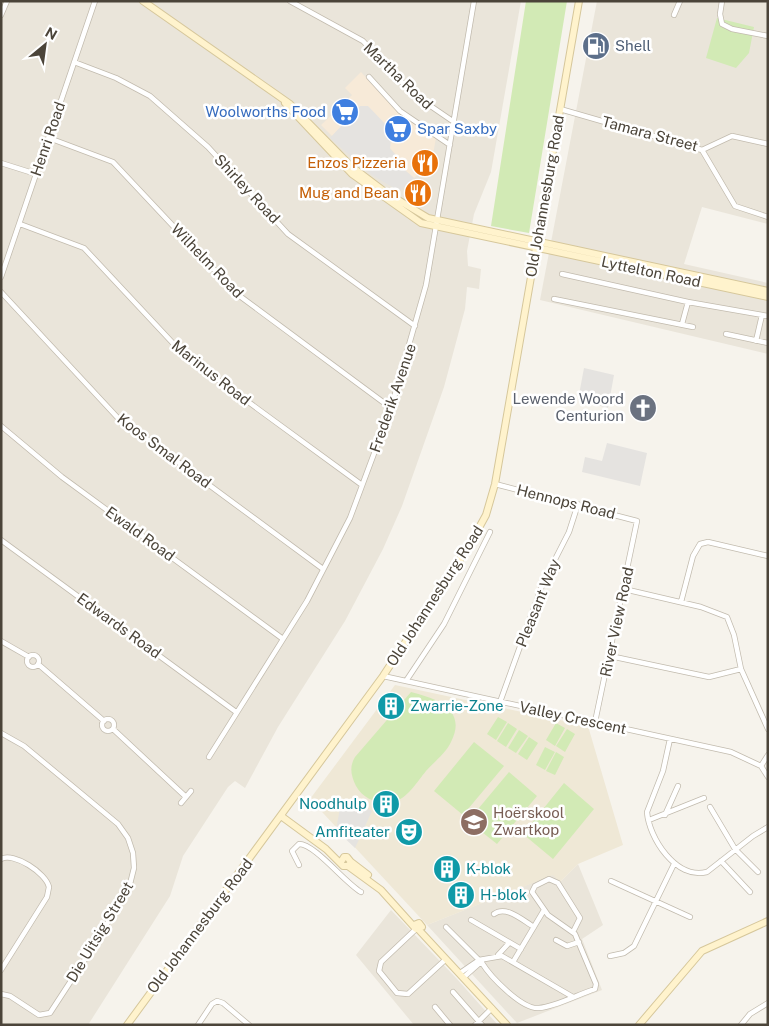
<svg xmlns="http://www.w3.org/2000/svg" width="769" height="1026" font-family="'Public Sans',sans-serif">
<rect width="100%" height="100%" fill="#f6f3ec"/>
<path fill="#eae5da" d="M 1,1 L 521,1 L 491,172 L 474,214 L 467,251 L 468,266 L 481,269 L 479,289 L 467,287 L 465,309 L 444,387 L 402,506 L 383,549 L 345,621 L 278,727 L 245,788 L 235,781 L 228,787 L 183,856 L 170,896 L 88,1025 L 1,1025 Z
M 597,1 L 768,1 L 768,224 L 702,207 L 684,264 L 768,283 L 768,354 L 540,300 Z
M 578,864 L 603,925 L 582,939 L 602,990 L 517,1023 L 427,925 L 554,874 L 560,882 Z
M 391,910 L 457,979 L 498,1025 L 414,1025 L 356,955 Z"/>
<path fill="#f7ead8" d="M 361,72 L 398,111 L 436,138 L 432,160 L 414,178 L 400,166 L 403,163 L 390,148 L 341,127 L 332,136 L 321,125 L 352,95 L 345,88 Z"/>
<path fill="#efe8d6" d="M 395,685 L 588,726 L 623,845 L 578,864 L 560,882 L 553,875 L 427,925 L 310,799 Z"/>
<path fill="#d2eab5" d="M 526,1 L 567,1 L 529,233 L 491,226 Z
M 717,18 L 754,27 L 749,53 L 736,68 L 706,58 Z
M 411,692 C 435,698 468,709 451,742 C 446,753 434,762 426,771 C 417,782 407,799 393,802 C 379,805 363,799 356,786 C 351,776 349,767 355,757 Z
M 498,717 L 507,722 L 496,740 L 487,734 Z
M 508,723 L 517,729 L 506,747 L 497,741 Z
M 556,723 L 565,728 L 555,746 L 546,740 Z
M 567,729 L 575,734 L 565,752 L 556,746 Z
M 519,730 L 528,736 L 516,753 L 508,748 Z
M 529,737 L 538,743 L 527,760 L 518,754 Z
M 474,742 L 504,766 L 463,815 L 434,791 Z
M 545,747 L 555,752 L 545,770 L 536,765 Z
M 556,752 L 564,757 L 555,775 L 546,771 Z
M 509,772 L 537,796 L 497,844 L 468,821 Z
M 564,783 L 594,809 L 553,859 L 523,834 Z"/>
<path fill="#e5e3e0" d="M 360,106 L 368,106 L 392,131 L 390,149 L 403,163 L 400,166 L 414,178 L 401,190 L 397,190 L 372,175 L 330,138 Z
M 584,368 L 614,375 L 608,408 L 578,400 Z
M 607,443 L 647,453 L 640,486 L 582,472 L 585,457 L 602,461 Z
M 355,803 L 372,811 L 355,848 L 336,830 L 340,808 Z"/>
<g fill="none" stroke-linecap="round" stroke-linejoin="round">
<g stroke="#c2bbae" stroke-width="6">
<path id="street" d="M 290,1 L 363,41 L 413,94 L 454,122
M 722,1 L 720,14 L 722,24 L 732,29 L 768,36
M 1,15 L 7,1
M 674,15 L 680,1
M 74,62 L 116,78 L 150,96 L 208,147 L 288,234 L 415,326
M 369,77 L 400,111 L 450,145
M 560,109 L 702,150 L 732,136 L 768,144
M 49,138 L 113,162 L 237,294 L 391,408
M 702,150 L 735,206 L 768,217
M 1,163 L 36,174
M 20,224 L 84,248 L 184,355 L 362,485
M 562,274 L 688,302 L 768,316
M 1,277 L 95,1
M 1,292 L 117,417 L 323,569
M 554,299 L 693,327
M 682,324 L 688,302
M 726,334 L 768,343
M 756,341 L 762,315
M 1,426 L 62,477 L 283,639
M 495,484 L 637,521 L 595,722
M 1,540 L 236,712
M 624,589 L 701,607 L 727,617 L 734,635 L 741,669 L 768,729
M 681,602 L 693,556 L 700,544 L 708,542 L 768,556
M 1,641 L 29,657
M27 661a6 6 0 1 1 12 0a6 6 0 1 1-12 0Z
M 610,656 L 709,677 L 741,669
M 38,664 L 104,721
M 383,676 L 731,752 L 761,766
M 406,681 L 444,624 L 490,532
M 500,702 L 543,583 L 569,532 L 578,504
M102 725a6 6 0 1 1 12 0a6 6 0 1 1-12 0Z
M 113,729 L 186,797
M 1,733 L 24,746 L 118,824 L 128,838 L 133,853 L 134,868 L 130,884 L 97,941 L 50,1013 L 39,1015 L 10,996 L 1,994
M 670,739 L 663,771 L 647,812 C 649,838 676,880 707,872 L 753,836 L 768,827
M 209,757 L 307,601 L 350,518 L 391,408 L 426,285 L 474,1
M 761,766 L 768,755
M 761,766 L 768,777
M 181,803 L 191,791
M 710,807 L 735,849 L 758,872
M 665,815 L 678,786
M 649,820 L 704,798
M 1,859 C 14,852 46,873 49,887 L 47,897 L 1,970
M 721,861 L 750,892
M 299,865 L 292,851 L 299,844 C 315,844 344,882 361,892
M 611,881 L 690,917
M 494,914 C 506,905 522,920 534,927
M 471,920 L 521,949
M 446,927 L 479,960
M 416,929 L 381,962 L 379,971 L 397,993 L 408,994 L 445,960
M 556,940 L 567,946 L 579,942
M 498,955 L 509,943
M 610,956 L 624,953 L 634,946 L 674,864
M 513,962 L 544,910
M 482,963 C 490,976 522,1010 539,1008 C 555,1007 579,994 595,989 L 596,984 L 575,934 L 548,915 L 532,892 L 535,886 L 549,879 L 558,883 L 580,918 L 573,932
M 460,973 L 479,960 L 502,956 L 573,997
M 464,977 L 482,961
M 453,992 L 482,1025
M 435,1007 L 450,1025
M 198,1025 L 212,1004 L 217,1001 L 223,1003 L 249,1025
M 475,1025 L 492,1008
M 741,1025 L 750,1014 L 768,1003"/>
</g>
<g stroke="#d6c79b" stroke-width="8">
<path id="secondary" d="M 143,1 L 290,104 L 352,167 L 385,192 L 428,218 L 768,291
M 285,103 L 352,174 L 421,223 L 768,297
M 281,816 L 326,849 L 343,866 L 348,866 L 351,862 L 347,857 L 344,857 L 341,862
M 351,862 L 368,875
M 348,866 L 381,890 L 416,929 L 422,927 L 419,923 L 414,925
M 419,930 L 507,1025
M 127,1025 L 383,676 L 469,546 L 486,515 L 495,484 L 579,1
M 639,1025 L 702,951 L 768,921"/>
</g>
<use href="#street" stroke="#fff" stroke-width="4.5"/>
<use href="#secondary" stroke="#fff3cd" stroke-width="6"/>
</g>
<defs>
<g id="fuel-disc" transform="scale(1.4375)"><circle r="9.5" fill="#5c6f8a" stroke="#fff"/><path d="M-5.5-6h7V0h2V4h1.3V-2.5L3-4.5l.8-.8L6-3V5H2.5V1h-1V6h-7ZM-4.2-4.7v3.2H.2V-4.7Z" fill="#fff"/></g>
<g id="supermarket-disc" transform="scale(1.4375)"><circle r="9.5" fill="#3f7fe0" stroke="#fff"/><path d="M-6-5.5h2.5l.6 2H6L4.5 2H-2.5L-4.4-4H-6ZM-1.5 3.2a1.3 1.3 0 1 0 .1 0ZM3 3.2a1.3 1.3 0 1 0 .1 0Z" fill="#fff"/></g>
<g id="restaurant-disc" transform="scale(1.4375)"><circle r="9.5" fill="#e8710a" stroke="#fff"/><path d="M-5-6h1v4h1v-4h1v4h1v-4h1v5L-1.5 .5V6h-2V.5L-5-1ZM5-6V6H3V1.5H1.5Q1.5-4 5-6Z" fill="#fff"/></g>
<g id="church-disc" transform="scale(1.4375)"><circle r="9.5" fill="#6b7280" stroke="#fff"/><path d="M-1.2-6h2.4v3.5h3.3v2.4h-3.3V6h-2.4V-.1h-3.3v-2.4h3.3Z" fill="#fff"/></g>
<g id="building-disc" transform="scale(1.4375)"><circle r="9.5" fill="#0f9aa8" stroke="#fff"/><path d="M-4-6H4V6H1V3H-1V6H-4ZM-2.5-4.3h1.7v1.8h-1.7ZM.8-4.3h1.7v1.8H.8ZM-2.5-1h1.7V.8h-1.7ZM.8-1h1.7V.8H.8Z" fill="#fff"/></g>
<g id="school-disc" transform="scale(1.4375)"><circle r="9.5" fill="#8d6e63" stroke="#fff"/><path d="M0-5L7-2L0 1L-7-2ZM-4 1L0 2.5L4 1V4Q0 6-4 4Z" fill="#fff"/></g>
<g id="theatre-disc" transform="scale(1.4375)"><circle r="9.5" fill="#0f9aa8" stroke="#fff"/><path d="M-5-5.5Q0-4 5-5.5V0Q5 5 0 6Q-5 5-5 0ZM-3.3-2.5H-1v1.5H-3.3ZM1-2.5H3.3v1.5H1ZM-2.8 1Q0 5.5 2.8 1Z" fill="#fff"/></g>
</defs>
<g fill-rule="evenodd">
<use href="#fuel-disc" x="596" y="46"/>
<use href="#supermarket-disc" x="345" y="112"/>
<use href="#supermarket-disc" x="398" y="129"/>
<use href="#restaurant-disc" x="425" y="163"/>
<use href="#restaurant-disc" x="418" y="193"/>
<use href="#church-disc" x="643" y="408"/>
<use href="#building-disc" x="391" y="706"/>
<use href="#building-disc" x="386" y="804"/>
<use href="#school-disc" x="474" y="822"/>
<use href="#theatre-disc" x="409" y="832"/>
<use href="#building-disc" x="447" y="869"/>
<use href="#building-disc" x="461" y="895"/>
</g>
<g text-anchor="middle" stroke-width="5" stroke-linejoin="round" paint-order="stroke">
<g font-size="15" fill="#4e5e75" stroke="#fff" text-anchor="start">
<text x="615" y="51">Shell</text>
</g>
<g font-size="15" fill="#4b4439" stroke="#fff">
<text transform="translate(398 76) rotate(44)" y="5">Martha Road</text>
<text transform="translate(650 134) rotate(15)" y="5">Tamara Street</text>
<text transform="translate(48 139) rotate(-71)" y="5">Henri Road</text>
<text transform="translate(247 189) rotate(47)" y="5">Shirley Road</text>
<text transform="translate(545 196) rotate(-80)" y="5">Old Johannesburg Road</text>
<text transform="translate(207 261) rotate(46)" y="5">Wilhelm Road</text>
<text transform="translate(651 272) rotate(12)" y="5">Lyttelton Road</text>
<text transform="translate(211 373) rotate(38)" y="5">Marinus Road</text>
<text transform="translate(393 398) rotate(-71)" y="5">Frederik Avenue</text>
<text transform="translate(164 451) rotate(37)" y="5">Koos Smal Road</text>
<text transform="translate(566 502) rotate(14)" y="5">Hennops Road</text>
<text transform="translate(140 534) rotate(36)" y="5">Ewald Road</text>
<text transform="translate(435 596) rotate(-57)" y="5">Old Johannesburg Road</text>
<text transform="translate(538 603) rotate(-68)" y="5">Pleasant Way</text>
<text transform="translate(617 622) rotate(-78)" y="5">River View Road</text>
<text transform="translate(119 626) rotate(36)" y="5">Edwards Road</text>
<text transform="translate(573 718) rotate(12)" y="5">Valley Crescent</text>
<text transform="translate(200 926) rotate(-53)" y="5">Old Johannesburg Road</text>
<text transform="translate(100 932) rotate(-59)" y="5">Die Uitsig Street</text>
</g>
<g font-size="15" fill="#366cbe" stroke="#fff" text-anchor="end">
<text x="326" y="117">Woolworths Food</text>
<text x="417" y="134" text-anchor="start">Spar Saxby</text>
</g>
<g font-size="15" fill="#c56008" stroke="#fff" text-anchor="end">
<text x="406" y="168">Enzos Pizzeria</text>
<text x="399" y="198">Mug and Bean</text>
</g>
<g font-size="15" fill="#5b616d" stroke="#fff" text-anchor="end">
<text x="624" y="404">Lewende Woord<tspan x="624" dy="17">Centurion</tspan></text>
</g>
<g font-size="15" fill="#0d838f" stroke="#fff" text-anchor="start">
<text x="410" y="711">Zwarrie-Zone</text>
<text x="367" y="809" text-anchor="end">Noodhulp</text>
<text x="390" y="837" text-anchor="end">Amfiteater</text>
<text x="466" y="874">K-blok</text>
<text x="480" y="900">H-blok</text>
</g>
<g font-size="15" fill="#785e54" stroke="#fff" text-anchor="start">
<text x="493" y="818">Hoërskool<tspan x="493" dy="17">Zwartkop</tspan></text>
</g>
</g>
<rect width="769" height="1026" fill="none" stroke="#4b4439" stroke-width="5"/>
<g transform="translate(45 45) rotate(29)" stroke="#ffffff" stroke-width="4" paint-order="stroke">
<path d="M0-4L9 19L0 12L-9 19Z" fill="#4b4439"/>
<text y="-8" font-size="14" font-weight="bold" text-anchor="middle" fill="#4b4439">N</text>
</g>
</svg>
